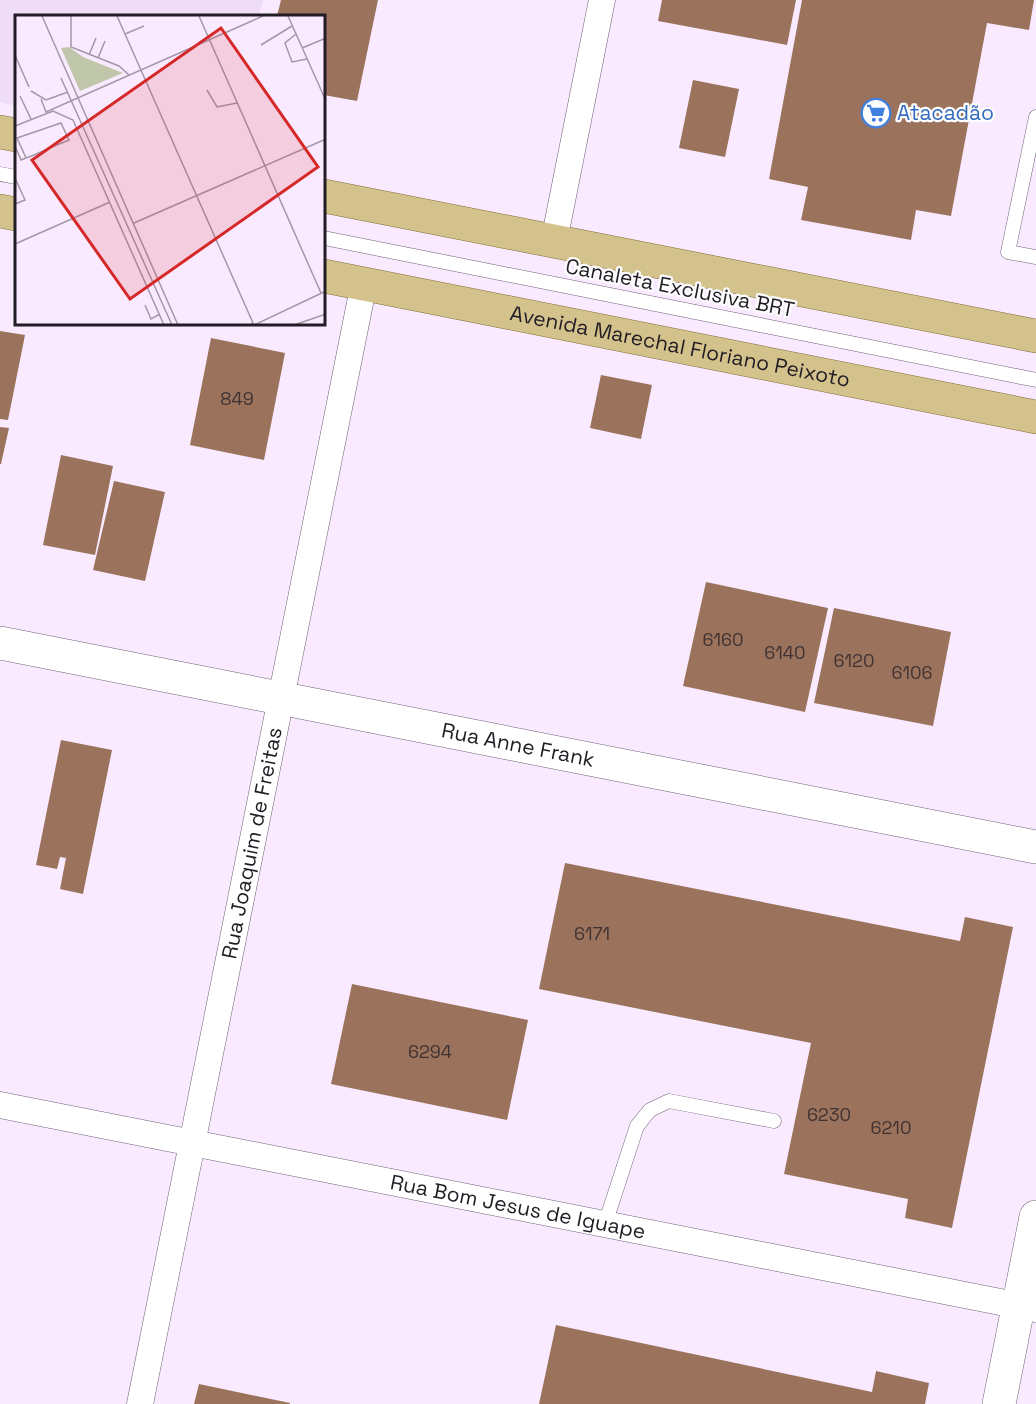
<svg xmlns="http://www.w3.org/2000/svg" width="1036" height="1404" font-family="'Space Grotesk',sans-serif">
<rect width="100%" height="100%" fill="#f9eaff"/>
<path fill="#efdcf7" d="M 0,0 L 263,0 L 259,16 L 16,16 L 16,106 L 0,102 Z"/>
<path fill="#9b735d" d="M 281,0 L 378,0 L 357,101 L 324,95 L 324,16 L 277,16 Z
M 662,0 L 796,0 L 787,45 L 658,21 Z
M 802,0 L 1034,0 L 1029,30 L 987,23 L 951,216 L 916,210 L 911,240 L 801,220 L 808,187 L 769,179 Z
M 693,80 L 739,89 L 725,157 L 679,148 Z
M 0,331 L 25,335 L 8,420 L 0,419 Z
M 211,338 L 285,353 L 264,460 L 190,445 Z
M 601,375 L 652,385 L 641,439 L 590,428 Z
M 0,427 L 9,428 L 1,464 L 0,464 Z
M 61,455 L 113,466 L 95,555 L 43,545 Z
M 114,481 L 165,492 L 145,581 L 93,570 Z
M 706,582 L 828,608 L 805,712 L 683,686 Z
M 834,608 L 951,632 L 933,726 L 814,703 Z
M 61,740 L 112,750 L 83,894 L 60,889 L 66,858 L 60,857 L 57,869 L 36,865 Z
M 565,863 L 960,941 L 965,917 L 1013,927 L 952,1228 L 905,1218 L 908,1199 L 784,1174 L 811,1043 L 539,989 Z
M 352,984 L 528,1020 L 507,1120 L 331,1084 Z
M 556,1325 L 872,1392 L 876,1371 L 929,1383 L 925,1404 L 539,1404 Z
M 199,1384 L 290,1403 L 290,1404 L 194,1404 Z"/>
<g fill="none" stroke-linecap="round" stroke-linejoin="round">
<g stroke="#6e6274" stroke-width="15">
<path id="service" d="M 1036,117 L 1008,252 L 1036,257
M 0,174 L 16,177
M 324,238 L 1036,380
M 605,1224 L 637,1126 L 650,1110 L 669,1101 L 774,1121"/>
</g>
<g stroke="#6e6274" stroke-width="27">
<g id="minor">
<path d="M 554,241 L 602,0"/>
<path id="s1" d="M 0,1105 L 1036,1309"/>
<path id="s2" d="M 140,1404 L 364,283"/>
</g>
</g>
<g stroke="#6e6274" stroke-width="34">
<path id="tertiary" d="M 999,1404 L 1036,1217"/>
</g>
<g stroke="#6e6274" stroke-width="34">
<g id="secondary">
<path id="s3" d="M 0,643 L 1036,847"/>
</g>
</g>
<g stroke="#836e37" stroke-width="34">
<g id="primary">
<path d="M 0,132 L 16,135"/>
<path d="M 324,196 L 1036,336"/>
<path d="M 0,211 L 16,214"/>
<path id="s4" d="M 324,276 L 1036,417"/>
</g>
</g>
<use href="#service" stroke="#fff" stroke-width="14"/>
<use href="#minor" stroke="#fff" stroke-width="26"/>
<use href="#tertiary" stroke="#fff" stroke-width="33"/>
<use href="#secondary" stroke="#fff" stroke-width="33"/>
<use href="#primary" stroke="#d4c28d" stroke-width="33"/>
</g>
<defs>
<g id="supermarket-ring" transform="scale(1.5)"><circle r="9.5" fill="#fdfdfd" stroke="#3f7fe0" stroke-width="1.5"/><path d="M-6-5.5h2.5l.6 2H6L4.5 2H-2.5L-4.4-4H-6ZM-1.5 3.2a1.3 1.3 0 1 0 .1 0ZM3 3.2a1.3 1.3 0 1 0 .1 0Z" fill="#3f7fe0"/></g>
</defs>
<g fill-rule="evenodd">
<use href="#supermarket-ring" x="876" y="113"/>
</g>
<g text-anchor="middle" stroke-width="4.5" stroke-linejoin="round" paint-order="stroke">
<g font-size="18" fill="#403232">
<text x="237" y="405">849</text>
<text x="723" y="646">6160</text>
<text x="785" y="659">6140</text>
<text x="854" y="667">6120</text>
<text x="912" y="679">6106</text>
<text x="592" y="940">6171</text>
<text x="430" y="1058">6294</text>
<text x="829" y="1121">6230</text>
<text x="891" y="1134">6210</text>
</g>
<g font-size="21" fill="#366cbe" stroke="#fdfdfd" text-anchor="start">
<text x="897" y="120">Atacadão</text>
</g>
<g font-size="21" fill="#221d24" stroke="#fdfdfd">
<text transform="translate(680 288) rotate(11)" y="7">Canaleta Exclusiva BRT</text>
<text dy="7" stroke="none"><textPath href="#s4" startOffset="363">Avenida Marechal Floriano Peixoto</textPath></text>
<text dy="7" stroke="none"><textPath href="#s3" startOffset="528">Rua Anne Frank</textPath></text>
<text dy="7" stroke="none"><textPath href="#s2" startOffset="572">Rua Joaquim de Freitas</textPath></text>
<text dy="7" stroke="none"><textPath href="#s1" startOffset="528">Rua Bom Jesus de Iguape</textPath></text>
</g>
</g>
<g transform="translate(15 15)">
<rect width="310" height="310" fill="#f9eaff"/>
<path d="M 54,32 L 68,42 L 108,58 L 65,76 L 46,33 Z" fill="#bfc6a9"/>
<path fill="none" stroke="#a398a7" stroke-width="1.5" d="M 27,1 L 163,310M 56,1 L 56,32 L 104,51 L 114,60M 102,1 L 238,308 L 235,310M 184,1 L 306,278M 273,1 L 311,86M 110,19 L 129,11M 281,19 L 270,28 L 277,47 L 292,44M 246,30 L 277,11M 287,33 L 311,23M 0,40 L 14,72M 74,40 L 81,23M 83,43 L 90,26M 46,63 L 157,310M 192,75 L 202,92 L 222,88M 16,76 L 31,85 L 53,77M 5,81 L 16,104M 26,84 L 31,97 L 248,1M 0,111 L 38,96 L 58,105 L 149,310M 0,131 L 6,145 L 11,143 L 19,140 L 37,132 L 54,125 L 46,108 L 2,123 L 11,143M 0,163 L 10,185 L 0,189M 119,208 L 311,124M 0,229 L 95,187M 130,290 L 136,304 L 145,299M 239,310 L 311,276M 279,310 L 311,299"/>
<path fill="#d62828" fill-opacity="0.15" stroke="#d62828" stroke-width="3" d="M 206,13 L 303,152 L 115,284 L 17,145 Z"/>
<rect width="310" height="310" fill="none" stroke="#221d24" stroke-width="3"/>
</g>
</svg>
